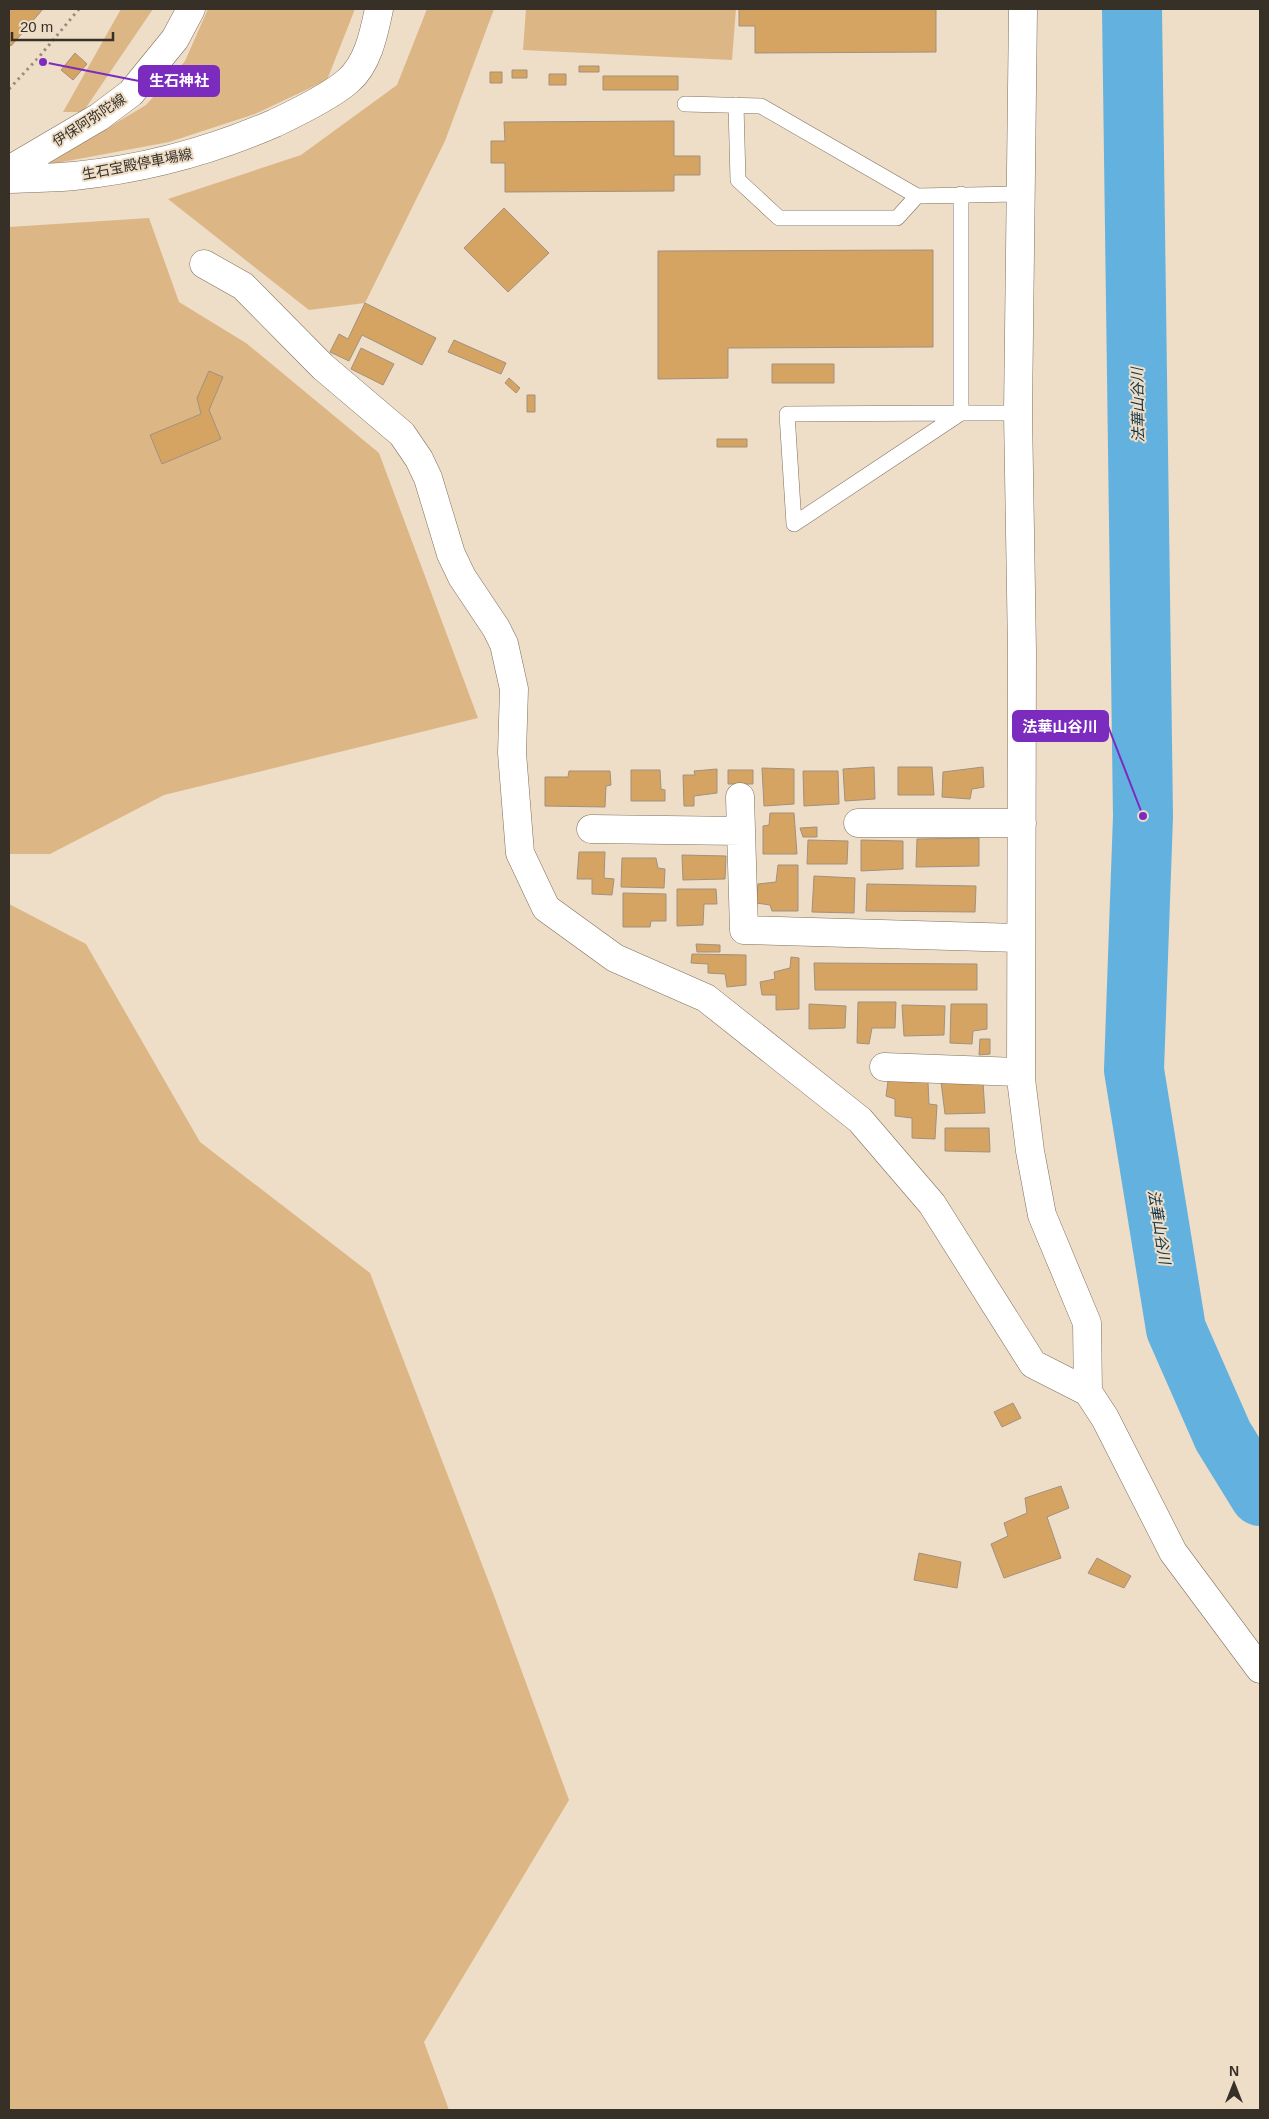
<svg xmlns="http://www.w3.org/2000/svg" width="1269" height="2119" font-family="Arial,'Noto Sans JP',sans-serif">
<rect width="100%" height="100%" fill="#eeddc7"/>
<path fill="#ddb686" d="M 121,9 L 153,9 L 83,112 L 63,112 Z
M 208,9 L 355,9 L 327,80 L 255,114 L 169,142 L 46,165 L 146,105 L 185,61 Z
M 427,9 L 494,9 L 445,141 L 365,303 L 309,310 L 168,199 L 301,155 L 397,85 Z
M 526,9 L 736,9 L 732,60 L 523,50 Z
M 149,218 L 179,302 L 246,343 L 379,453 L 478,718 L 164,795 L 50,854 L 9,854 L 9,227 Z
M 9,904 L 86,944 L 200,1142 L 370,1273 L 493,1593 L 569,1800 L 424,2042 L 449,2110 L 9,2110 Z"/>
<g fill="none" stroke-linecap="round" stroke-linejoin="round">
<path stroke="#63b1de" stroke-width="60" d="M 1132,9 L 1143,816 L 1134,1070 L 1176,1329 L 1223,1436 L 1260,1496"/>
</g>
<path fill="#d5a362" stroke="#a2917e" d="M 9,9 L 43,9 L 11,46 L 9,44 Z
M 739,9 L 936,9 L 936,52 L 755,53 L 755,26 L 739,26 Z
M 75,53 L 87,64 L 73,80 L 61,70 Z
M 579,66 L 599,66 L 599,72 L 579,72 Z
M 512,70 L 527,70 L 527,78 L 512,78 Z
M 490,72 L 502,72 L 502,83 L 490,83 Z
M 549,74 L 566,74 L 566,85 L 549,85 Z
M 603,76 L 678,76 L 678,90 L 603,90 Z
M 674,121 L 674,156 L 700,156 L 700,175 L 674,175 L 674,191 L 505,192 L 505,163 L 491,163 L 491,141 L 505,141 L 504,122 Z
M 504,208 L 549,253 L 508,292 L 464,248 Z
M 933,250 L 933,347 L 728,348 L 728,378 L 658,379 L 658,251 Z
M 365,303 L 436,338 L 422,365 L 362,335 L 349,361 L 330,352 L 339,334 L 348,339 Z
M 454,340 L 506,363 L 501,374 L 448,352 Z
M 361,348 L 394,364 L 383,385 L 351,369 Z
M 772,364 L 834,364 L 834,383 L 772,383 Z
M 209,371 L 223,377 L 209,410 L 221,439 L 162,464 L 150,435 L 201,414 L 197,398 Z
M 509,378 L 520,388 L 516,393 L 505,383 Z
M 527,395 L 535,395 L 535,412 L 527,412 Z
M 717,439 L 747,439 L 747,447 L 717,447 Z
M 874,767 L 875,799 L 845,801 L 843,769 Z
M 898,767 L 932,767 L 934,795 L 898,795 Z
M 983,767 L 984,787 L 972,789 L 970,799 L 942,797 L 943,772 Z
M 762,768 L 794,769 L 794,804 L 764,806 Z
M 717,769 L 717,793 L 694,796 L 694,806 L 684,806 L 683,775 L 695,775 L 694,771 Z
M 631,770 L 660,770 L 661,789 L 665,790 L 665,801 L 631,801 Z
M 728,770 L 753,770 L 753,784 L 728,784 Z
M 569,771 L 610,771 L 611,785 L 606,786 L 605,807 L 545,806 L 545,777 L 568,777 Z
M 803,771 L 838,771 L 839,804 L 804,806 Z
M 770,813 L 794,813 L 797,854 L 763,854 L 763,826 L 769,825 Z
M 817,827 L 817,837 L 803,837 L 800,828 Z
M 979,838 L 979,866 L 916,867 L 917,839 Z
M 808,840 L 848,841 L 847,864 L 807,864 Z
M 861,840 L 903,841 L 903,869 L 861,871 Z
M 579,852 L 605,852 L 604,878 L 614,879 L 612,895 L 592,894 L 592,879 L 577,879 Z
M 682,855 L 726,856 L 725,879 L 683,880 Z
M 622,858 L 656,858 L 658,868 L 665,869 L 664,888 L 621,887 Z
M 778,865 L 798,865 L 798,911 L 772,911 L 770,905 L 756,903 L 758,884 L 776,882 Z
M 814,876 L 855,878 L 854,913 L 812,912 Z
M 867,884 L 976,886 L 975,912 L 866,911 Z
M 677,889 L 716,889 L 717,904 L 704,904 L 703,925 L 677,926 Z
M 623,893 L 666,894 L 666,921 L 651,921 L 650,927 L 623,927 Z
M 696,944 L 720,945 L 720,952 L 697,952 Z
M 692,954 L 746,955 L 746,985 L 727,987 L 725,974 L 708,973 L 708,964 L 691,963 Z
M 791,957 L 799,958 L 799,1009 L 776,1010 L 776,995 L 762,995 L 760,982 L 775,979 L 774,972 L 790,968 Z
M 814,963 L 977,964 L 977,990 L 815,990 Z
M 858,1002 L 896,1002 L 895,1028 L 872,1028 L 869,1044 L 857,1043 Z
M 809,1004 L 846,1006 L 845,1028 L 809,1029 Z
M 951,1004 L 987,1004 L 987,1029 L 973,1031 L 972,1044 L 950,1043 Z
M 902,1005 L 945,1006 L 944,1035 L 904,1036 Z
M 980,1039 L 990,1039 L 990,1054 L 979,1055 Z
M 888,1081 L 928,1082 L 929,1104 L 937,1105 L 935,1139 L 912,1138 L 912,1118 L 895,1116 L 895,1099 L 886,1096 Z
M 941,1082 L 983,1082 L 985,1113 L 945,1114 Z
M 945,1128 L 989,1128 L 990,1152 L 945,1151 Z
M 1013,1403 L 1021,1418 L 1002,1427 L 994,1412 Z
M 1061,1486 L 1069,1508 L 1047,1517 L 1061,1558 L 1004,1578 L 991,1544 L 1008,1536 L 1004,1523 L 1027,1513 L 1025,1498 Z
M 919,1553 L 961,1562 L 957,1588 L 914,1580 Z
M 1097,1558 L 1131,1576 L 1124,1588 L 1088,1573 Z"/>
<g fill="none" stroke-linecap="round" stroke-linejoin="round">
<g stroke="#7f705d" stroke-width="16">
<path id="lane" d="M 685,104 L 761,106 L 917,196 L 1021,194
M 736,105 L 738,180 L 779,218 L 897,218 L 917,196
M 961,194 L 961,413 L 1018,413
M 961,413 L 794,524 L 787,414 Z"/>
</g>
<g stroke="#7f705d" stroke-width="29">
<path id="street" d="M 1023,9 L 1018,413 L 1022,651 L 1021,1079 L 1030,1151 L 1042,1215 L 1087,1323 L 1088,1392
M 204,264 L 243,286 L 323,367 L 402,434 L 419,459 L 428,478 L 451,554 L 462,577 L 496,628 L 504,644 L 514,689 L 512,753 L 520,853 L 546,908 L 615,958 L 706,998 L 860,1120 L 932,1204 L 1033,1364 L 1088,1392 L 1105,1418 L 1173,1552 L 1260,1669
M 740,797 L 744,930 L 1020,938
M 858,823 L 1022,823
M 591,829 L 741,831
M 884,1067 L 1021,1072"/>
</g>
<g stroke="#7f705d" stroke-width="29">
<path id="secondary" d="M 9,170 L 99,117 L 131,93 L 175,39 L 191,9
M 9,179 C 30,178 52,178 74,176 C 144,169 211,151 275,123 C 296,113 331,96 348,81 C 368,64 374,33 379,9"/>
</g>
<path stroke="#998d7d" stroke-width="3" stroke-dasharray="2.5 4" stroke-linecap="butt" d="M 9,89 L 39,57 L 79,9"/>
<use href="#lane" stroke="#fff" stroke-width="15"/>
<use href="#street" stroke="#fff" stroke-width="28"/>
<use href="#secondary" stroke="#fff" stroke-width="28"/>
</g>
<g text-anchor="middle" stroke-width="4" stroke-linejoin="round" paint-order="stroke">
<g font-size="14" fill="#363027" stroke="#eeddc7">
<text transform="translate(89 120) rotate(-33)" y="5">伊保阿弥陀線</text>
<text transform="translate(137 164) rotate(-11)" y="5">生石宝殿停車場線</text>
</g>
<g font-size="15" font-style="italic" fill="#123548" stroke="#eeddc7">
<text transform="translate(1138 405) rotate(-91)" y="5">法華山谷川</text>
<text transform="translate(1159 1227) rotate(81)" y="5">法華山谷川</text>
</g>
</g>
<path fill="none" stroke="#7b2cbf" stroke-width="2" d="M43 62L139 81M1143 816L1108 726"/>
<g fill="#7b2cbf" stroke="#eeddc7" stroke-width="2">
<circle cx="43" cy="62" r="5"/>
<circle cx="1143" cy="816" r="5"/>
</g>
<g fill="#7b2cbf" stroke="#7b2cbf" stroke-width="2">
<rect x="139" y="66" width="80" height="30" rx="5"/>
<rect x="1013" y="711" width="95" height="30" rx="5"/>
</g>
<g font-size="15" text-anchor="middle" font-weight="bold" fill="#fff">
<text x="179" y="86">生石神社</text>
<text x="1060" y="732">法華山谷川</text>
</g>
<rect width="1269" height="2119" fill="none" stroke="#363027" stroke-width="20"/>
<g transform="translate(1234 2084)" stroke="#eeddc7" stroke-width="4" paint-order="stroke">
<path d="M0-4L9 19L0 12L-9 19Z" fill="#363027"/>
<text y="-8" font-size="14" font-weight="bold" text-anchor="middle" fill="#363027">N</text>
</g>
<path d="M12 32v8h101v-8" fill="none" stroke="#363027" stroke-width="2.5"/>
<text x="20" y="32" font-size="15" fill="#363027" stroke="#eeddc7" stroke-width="4" paint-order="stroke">20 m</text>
</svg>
